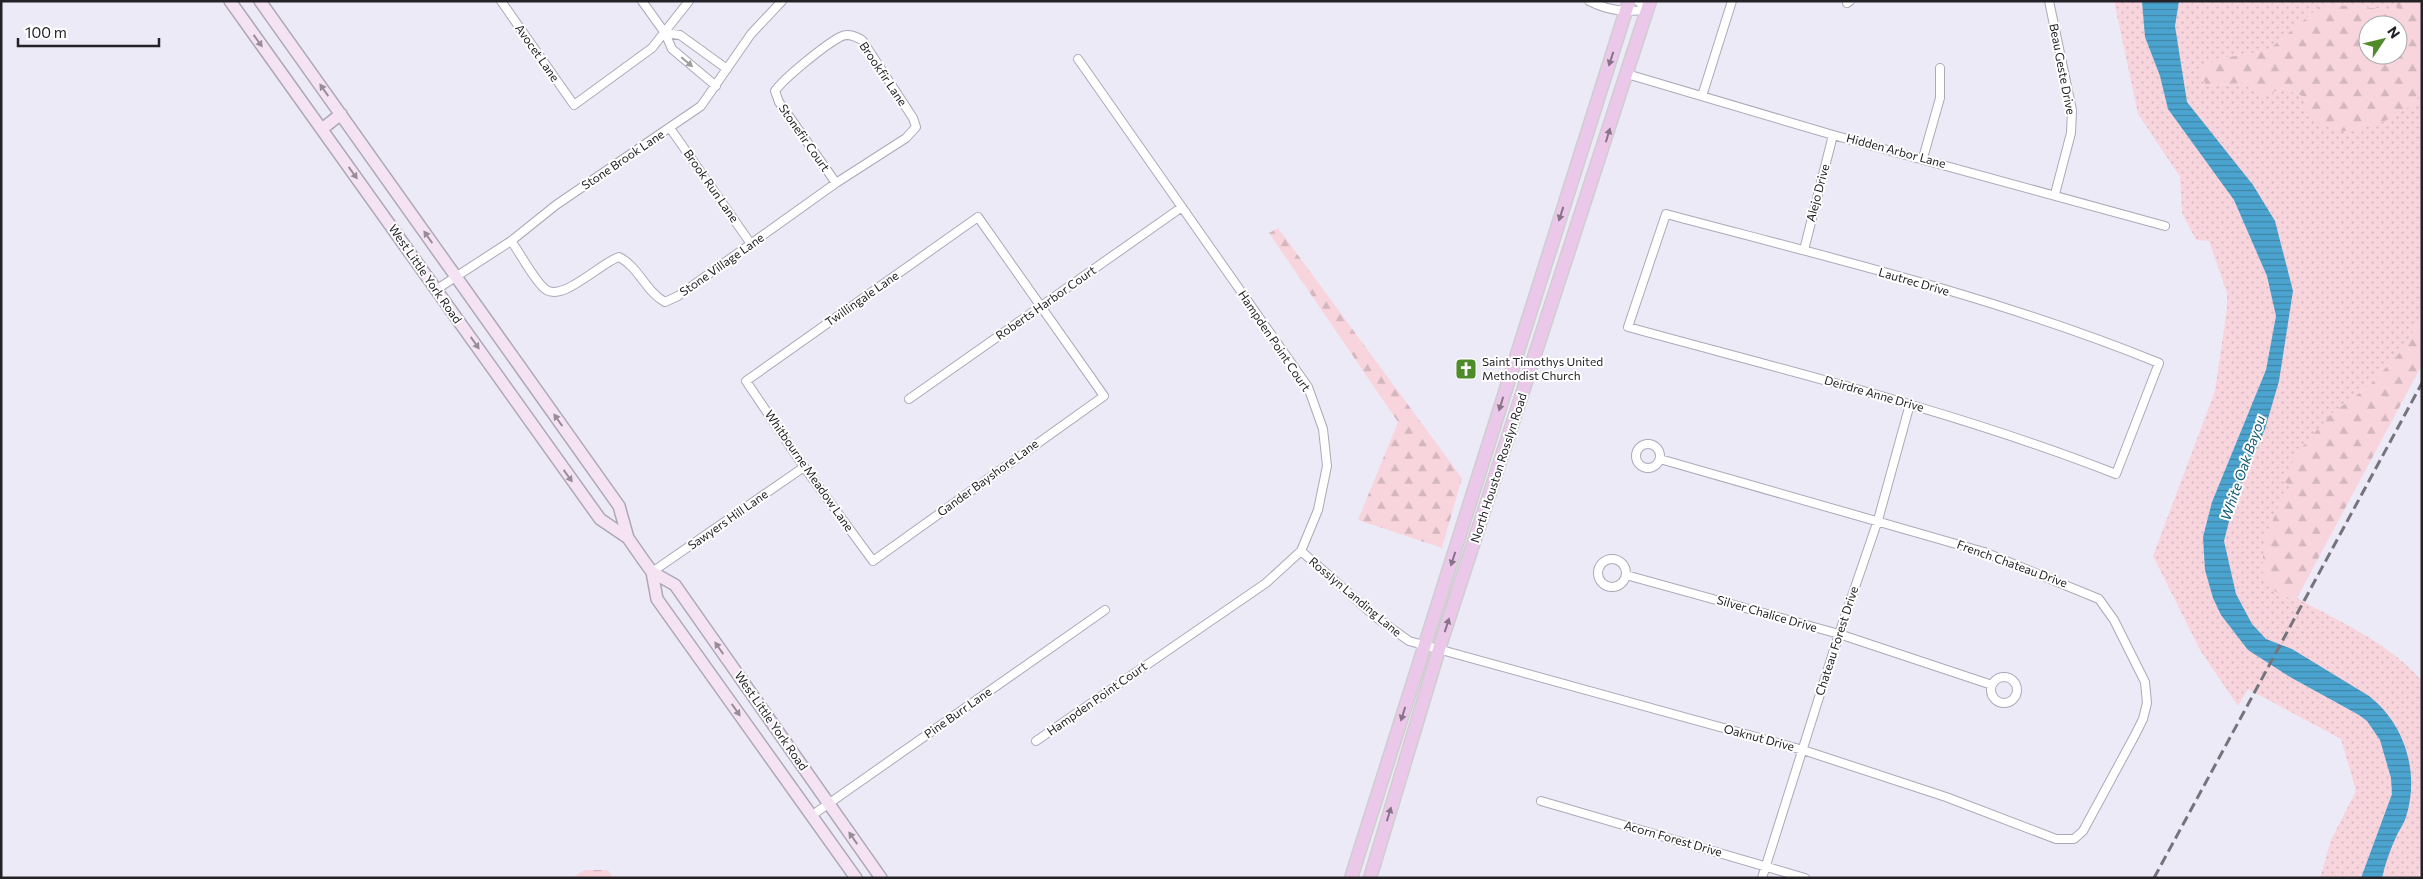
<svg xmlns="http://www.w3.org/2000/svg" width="2423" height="879" font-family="Commissioner,sans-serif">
<defs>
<pattern id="grass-dots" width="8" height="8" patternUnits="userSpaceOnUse" patternTransform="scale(1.25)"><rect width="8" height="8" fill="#f8d5dd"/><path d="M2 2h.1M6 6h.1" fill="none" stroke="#d4b7be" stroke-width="1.8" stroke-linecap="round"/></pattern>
<pattern id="forest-firs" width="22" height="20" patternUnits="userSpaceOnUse" patternTransform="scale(1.25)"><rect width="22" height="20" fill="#f8d5dd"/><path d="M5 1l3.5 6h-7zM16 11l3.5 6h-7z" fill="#d4b7be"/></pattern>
<pattern id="water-rules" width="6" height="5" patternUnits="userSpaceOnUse" patternTransform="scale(1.25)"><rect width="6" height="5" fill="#4ba4cf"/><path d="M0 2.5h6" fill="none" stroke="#3e85a8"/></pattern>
</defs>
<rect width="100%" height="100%" fill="#edeaf8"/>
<path fill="url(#grass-dots)" d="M 2114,1 L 2396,1 L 2398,10 L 2323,4 L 2267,51 L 2216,59 L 2206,86 L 2243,83 L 2262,97 L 2282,88 L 2305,97 L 2307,115 L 2414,104 L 2422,88 L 2422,316 L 2404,348 L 2369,386 L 2331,414 L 2293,487 L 2279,506 L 2264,540 L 2285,597 L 2297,598 C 2340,622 2390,643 2422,681 L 2422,863 L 2418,878 L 2320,878 L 2331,840 L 2356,791 L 2341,739 L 2248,689 L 2238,706 L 2200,650 L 2153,556 L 2215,391 L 2227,308 L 2227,293 L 2209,241 L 2196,240 L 2182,213 L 2180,177 L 2138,114 Z"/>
<path fill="url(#forest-firs)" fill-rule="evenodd" d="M 2396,1 L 2422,1 L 2422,88 L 2414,104 L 2385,121 L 2361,129 L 2337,132 L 2306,115 L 2305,97 L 2282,88 L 2262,97 L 2243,83 L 2206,86 L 2201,71 L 2216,59 L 2267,51 L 2323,4 L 2397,10 ZM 2368,25 L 2398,25 L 2398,55 L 2368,55 Z
M 1278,228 L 1462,478 L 1442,548 L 1358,520 L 1398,422 L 1269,233 Z
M 2422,316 L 2422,365 L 2297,598 L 2285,597 L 2271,589 L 2262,571 L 2264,540 L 2279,506 L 2293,487 L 2284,482 L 2296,454 L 2331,414 L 2369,386 L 2404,348 Z
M 584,870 L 608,870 L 613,878 L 572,878 Z"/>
<path fill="url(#water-rules)" d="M 2142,1 L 2179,1 L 2175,26 L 2187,102 L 2253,185 L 2275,221 L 2293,291 L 2279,381 L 2265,429 L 2235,498 L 2224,541 L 2236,594 L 2252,624 L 2266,639 L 2292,649 L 2369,696 C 2405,724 2420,773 2406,817 C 2404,824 2399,830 2396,837 C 2390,850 2385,864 2382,878 L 2361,878 L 2392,794 L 2391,778 L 2380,740 L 2367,721 L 2359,715 L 2290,677 L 2248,650 L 2221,615 L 2213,598 L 2205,570 L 2203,537 L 2212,502 L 2266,370 L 2276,316 L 2267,276 L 2234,200 L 2168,109 L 2160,76 L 2145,37 Z"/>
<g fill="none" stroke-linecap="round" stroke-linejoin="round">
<g stroke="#aca9b7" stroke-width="10">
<path id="street" d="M 501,1 L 574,105 L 652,48 L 689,1
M 642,1 L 665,33 L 672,49 L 716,86
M 1589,1 C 1609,11 1625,12 1647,10
M 1638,1 L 1647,10
M 2049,1 L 2072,110 L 2071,133 L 2055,194
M 1847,3 L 1850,1
M 665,33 L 680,35 L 727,69
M 1627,74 L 1833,135 L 2165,226
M 1702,96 L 1732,1
M 670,128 L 751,244
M 1923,158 L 1940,98 L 1940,68
M 1666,214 C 1831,258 2000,298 2159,363 L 2116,474 C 1958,412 1792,372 1628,327 Z
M 978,217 L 1104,396 L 873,561 L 804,467 L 746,381 Z
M 511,241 C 521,254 533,279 545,289 C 562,303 600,263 619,257 C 639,267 645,291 665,302 L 678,296 L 836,183 L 906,138 L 916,127 L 913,118 L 862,40 C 855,36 848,33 840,37 C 825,45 784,78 775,91 L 779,102 L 836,183
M 1804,250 L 1833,135
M 437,289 L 511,241 L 556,205 L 701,106 L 751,34 L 782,1
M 909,399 L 1182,207
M1636 456a12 12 0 1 1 24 0a12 12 0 1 1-24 0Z
M 1301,551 L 1377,618 L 1409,641 L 1803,750 L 1946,797 L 2056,839 L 2074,839 L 2083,831 L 2135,735 L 2143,719 L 2147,703 L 2145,682 L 2114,620 L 2099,599 L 1984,552 L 1660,459
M1598 573a14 14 0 1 1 28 0a14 14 0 1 1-28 0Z
M 652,572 L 804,467
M 1626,575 L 1839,634 L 1992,685
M1991 690a13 13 0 1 1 26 0a13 13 0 1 1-26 0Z
M 1036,741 L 1266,583 L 1301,551 L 1318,510 L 1327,466 L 1323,429 L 1308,387 L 1078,59
M 1541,801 L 1805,878
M 811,816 L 1105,610
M 1762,878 L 1839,634 L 1878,520 L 1910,404"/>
</g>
<g stroke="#aca9b7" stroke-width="14">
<path id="secondary" d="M 230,1 L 600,519 L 628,538
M 260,1 L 619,506 L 628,538 L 644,561 L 652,572 L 675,585 L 881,878
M 322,129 L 341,114
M 652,572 L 657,599 L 856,878"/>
</g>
<g stroke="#cfcecf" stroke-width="15">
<path id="primary" d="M 1351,878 L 1629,1
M 1370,878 L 1439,649 L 1650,1"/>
</g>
<use href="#street" stroke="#fff" stroke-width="8"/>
<use href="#secondary" stroke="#f5e3f4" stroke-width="11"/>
<use href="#primary" stroke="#ebc7e9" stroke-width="12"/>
<path stroke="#75737b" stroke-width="3" stroke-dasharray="10 5" stroke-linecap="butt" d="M 2154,878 L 2422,383"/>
</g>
<defs><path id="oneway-solid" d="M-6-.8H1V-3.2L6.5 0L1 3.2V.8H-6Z" transform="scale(1.25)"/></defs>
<g fill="#978c98">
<use href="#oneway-solid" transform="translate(258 41) rotate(54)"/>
<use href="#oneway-solid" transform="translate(324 90) rotate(-125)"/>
<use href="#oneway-solid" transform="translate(353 173) rotate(54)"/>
<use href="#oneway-solid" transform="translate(428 237) rotate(-125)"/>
<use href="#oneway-solid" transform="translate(475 343) rotate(55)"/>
<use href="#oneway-solid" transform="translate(558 420) rotate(-125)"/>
<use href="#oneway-solid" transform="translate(568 476) rotate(54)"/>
<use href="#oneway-solid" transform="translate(719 648) rotate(-125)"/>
<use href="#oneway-solid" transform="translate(736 710) rotate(55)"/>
<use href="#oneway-solid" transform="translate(853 838) rotate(-125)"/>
</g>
<g fill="#887488">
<use href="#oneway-solid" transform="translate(1611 59) rotate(108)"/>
<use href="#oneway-solid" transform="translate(1608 135) rotate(-73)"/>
<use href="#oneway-solid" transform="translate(1561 214) rotate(108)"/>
<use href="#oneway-solid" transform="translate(1501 404) rotate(107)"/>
<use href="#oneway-solid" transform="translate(1453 559) rotate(108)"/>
<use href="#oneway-solid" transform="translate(1447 625) rotate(-72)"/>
<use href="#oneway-solid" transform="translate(1403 714) rotate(108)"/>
<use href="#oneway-solid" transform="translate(1389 814) rotate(-73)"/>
</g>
<use fill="#9c9c9e" href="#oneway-solid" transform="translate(687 62) rotate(40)"/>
<defs>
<g id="church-square" transform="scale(1.125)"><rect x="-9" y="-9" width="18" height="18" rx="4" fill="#508b2a" stroke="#fff"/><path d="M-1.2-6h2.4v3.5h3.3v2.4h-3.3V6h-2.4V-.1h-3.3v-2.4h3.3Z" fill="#fff"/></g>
</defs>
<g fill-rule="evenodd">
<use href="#church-square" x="1466" y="369"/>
</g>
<g text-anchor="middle" stroke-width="4" stroke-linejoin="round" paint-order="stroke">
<g font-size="12" fill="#242227" stroke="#fff">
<text transform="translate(537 53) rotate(55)" y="4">Avocet Lane</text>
<text transform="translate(2062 69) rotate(79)" y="4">Beau Geste Drive</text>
<text transform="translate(883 74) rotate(56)" y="4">Brookfir Lane</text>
<text transform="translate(804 138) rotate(55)" y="4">Stonefir Court</text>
<text transform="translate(1896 151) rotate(15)" y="4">Hidden Arbor Lane</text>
<text transform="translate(623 160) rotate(-34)" y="4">Stone Brook Lane</text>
<text transform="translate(711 186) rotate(55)" y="4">Brook Run Lane</text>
<text transform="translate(1818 193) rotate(-75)" y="4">Alejo Drive</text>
<text transform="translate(722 265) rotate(-35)" y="4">Stone Village Lane</text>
<text transform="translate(425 274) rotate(55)" y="4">West Little York Road</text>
<text transform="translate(1914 282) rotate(16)" y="4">Lautrec Drive</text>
<text transform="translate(862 299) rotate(-35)" y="4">Twillingale Lane</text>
<text transform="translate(1046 303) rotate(-35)" y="4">Roberts Harbor Court</text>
<text transform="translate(1274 341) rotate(56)" y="4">Hampden Point Court</text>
<text transform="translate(1874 394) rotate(16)" y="4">Deirdre Anne Drive</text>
<text transform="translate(1499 468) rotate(-72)" y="4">North Houston Rosslyn Road</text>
<text transform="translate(809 471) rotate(55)" y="4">Whitbourne Meadow Lane</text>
<text transform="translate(988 478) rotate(-36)" y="4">Gander Bayshore Lane</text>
<text transform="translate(728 520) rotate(-35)" y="4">Sawyers Hill Lane</text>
<text transform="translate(2012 564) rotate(20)" y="4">French Chateau Drive</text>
<text transform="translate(1355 597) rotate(40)" y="4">Rosslyn Landing Lane</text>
<text transform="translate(1767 614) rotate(16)" y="4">Silver Chalice Drive</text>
<text transform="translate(1837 641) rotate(-72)" y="4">Chateau Forest Drive</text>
<text transform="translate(1097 699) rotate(-35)" y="4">Hampden Point Court</text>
<text transform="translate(958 713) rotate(-35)" y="4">Pine Burr Lane</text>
<text transform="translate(771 721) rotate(55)" y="4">West Little York Road</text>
<text transform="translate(1759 738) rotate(15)" y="4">Oaknut Drive</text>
<text transform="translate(1673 839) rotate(16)" y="4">Acorn Forest Drive</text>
</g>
<g font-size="12" fill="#242227" stroke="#fff" text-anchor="start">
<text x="1482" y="366">Saint Timothys United<tspan x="1482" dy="14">Methodist Church</tspan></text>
</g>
<g font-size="14" font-style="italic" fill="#115875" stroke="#fff">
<text transform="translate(2243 468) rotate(-71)" y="5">White Oak Bayou</text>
</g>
</g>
<rect width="2423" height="879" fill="none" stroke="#242227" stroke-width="5"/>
<g transform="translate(2383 40) rotate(55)"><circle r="24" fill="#ffffff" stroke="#a7a7a9"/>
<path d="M0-4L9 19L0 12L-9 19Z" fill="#508b2a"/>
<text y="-8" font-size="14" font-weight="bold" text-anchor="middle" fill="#242227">N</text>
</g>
<path d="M18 38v8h141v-8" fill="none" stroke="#242227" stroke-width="2.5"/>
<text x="25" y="38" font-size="15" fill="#242227" stroke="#ffffff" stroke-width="4" paint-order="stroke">100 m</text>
</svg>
